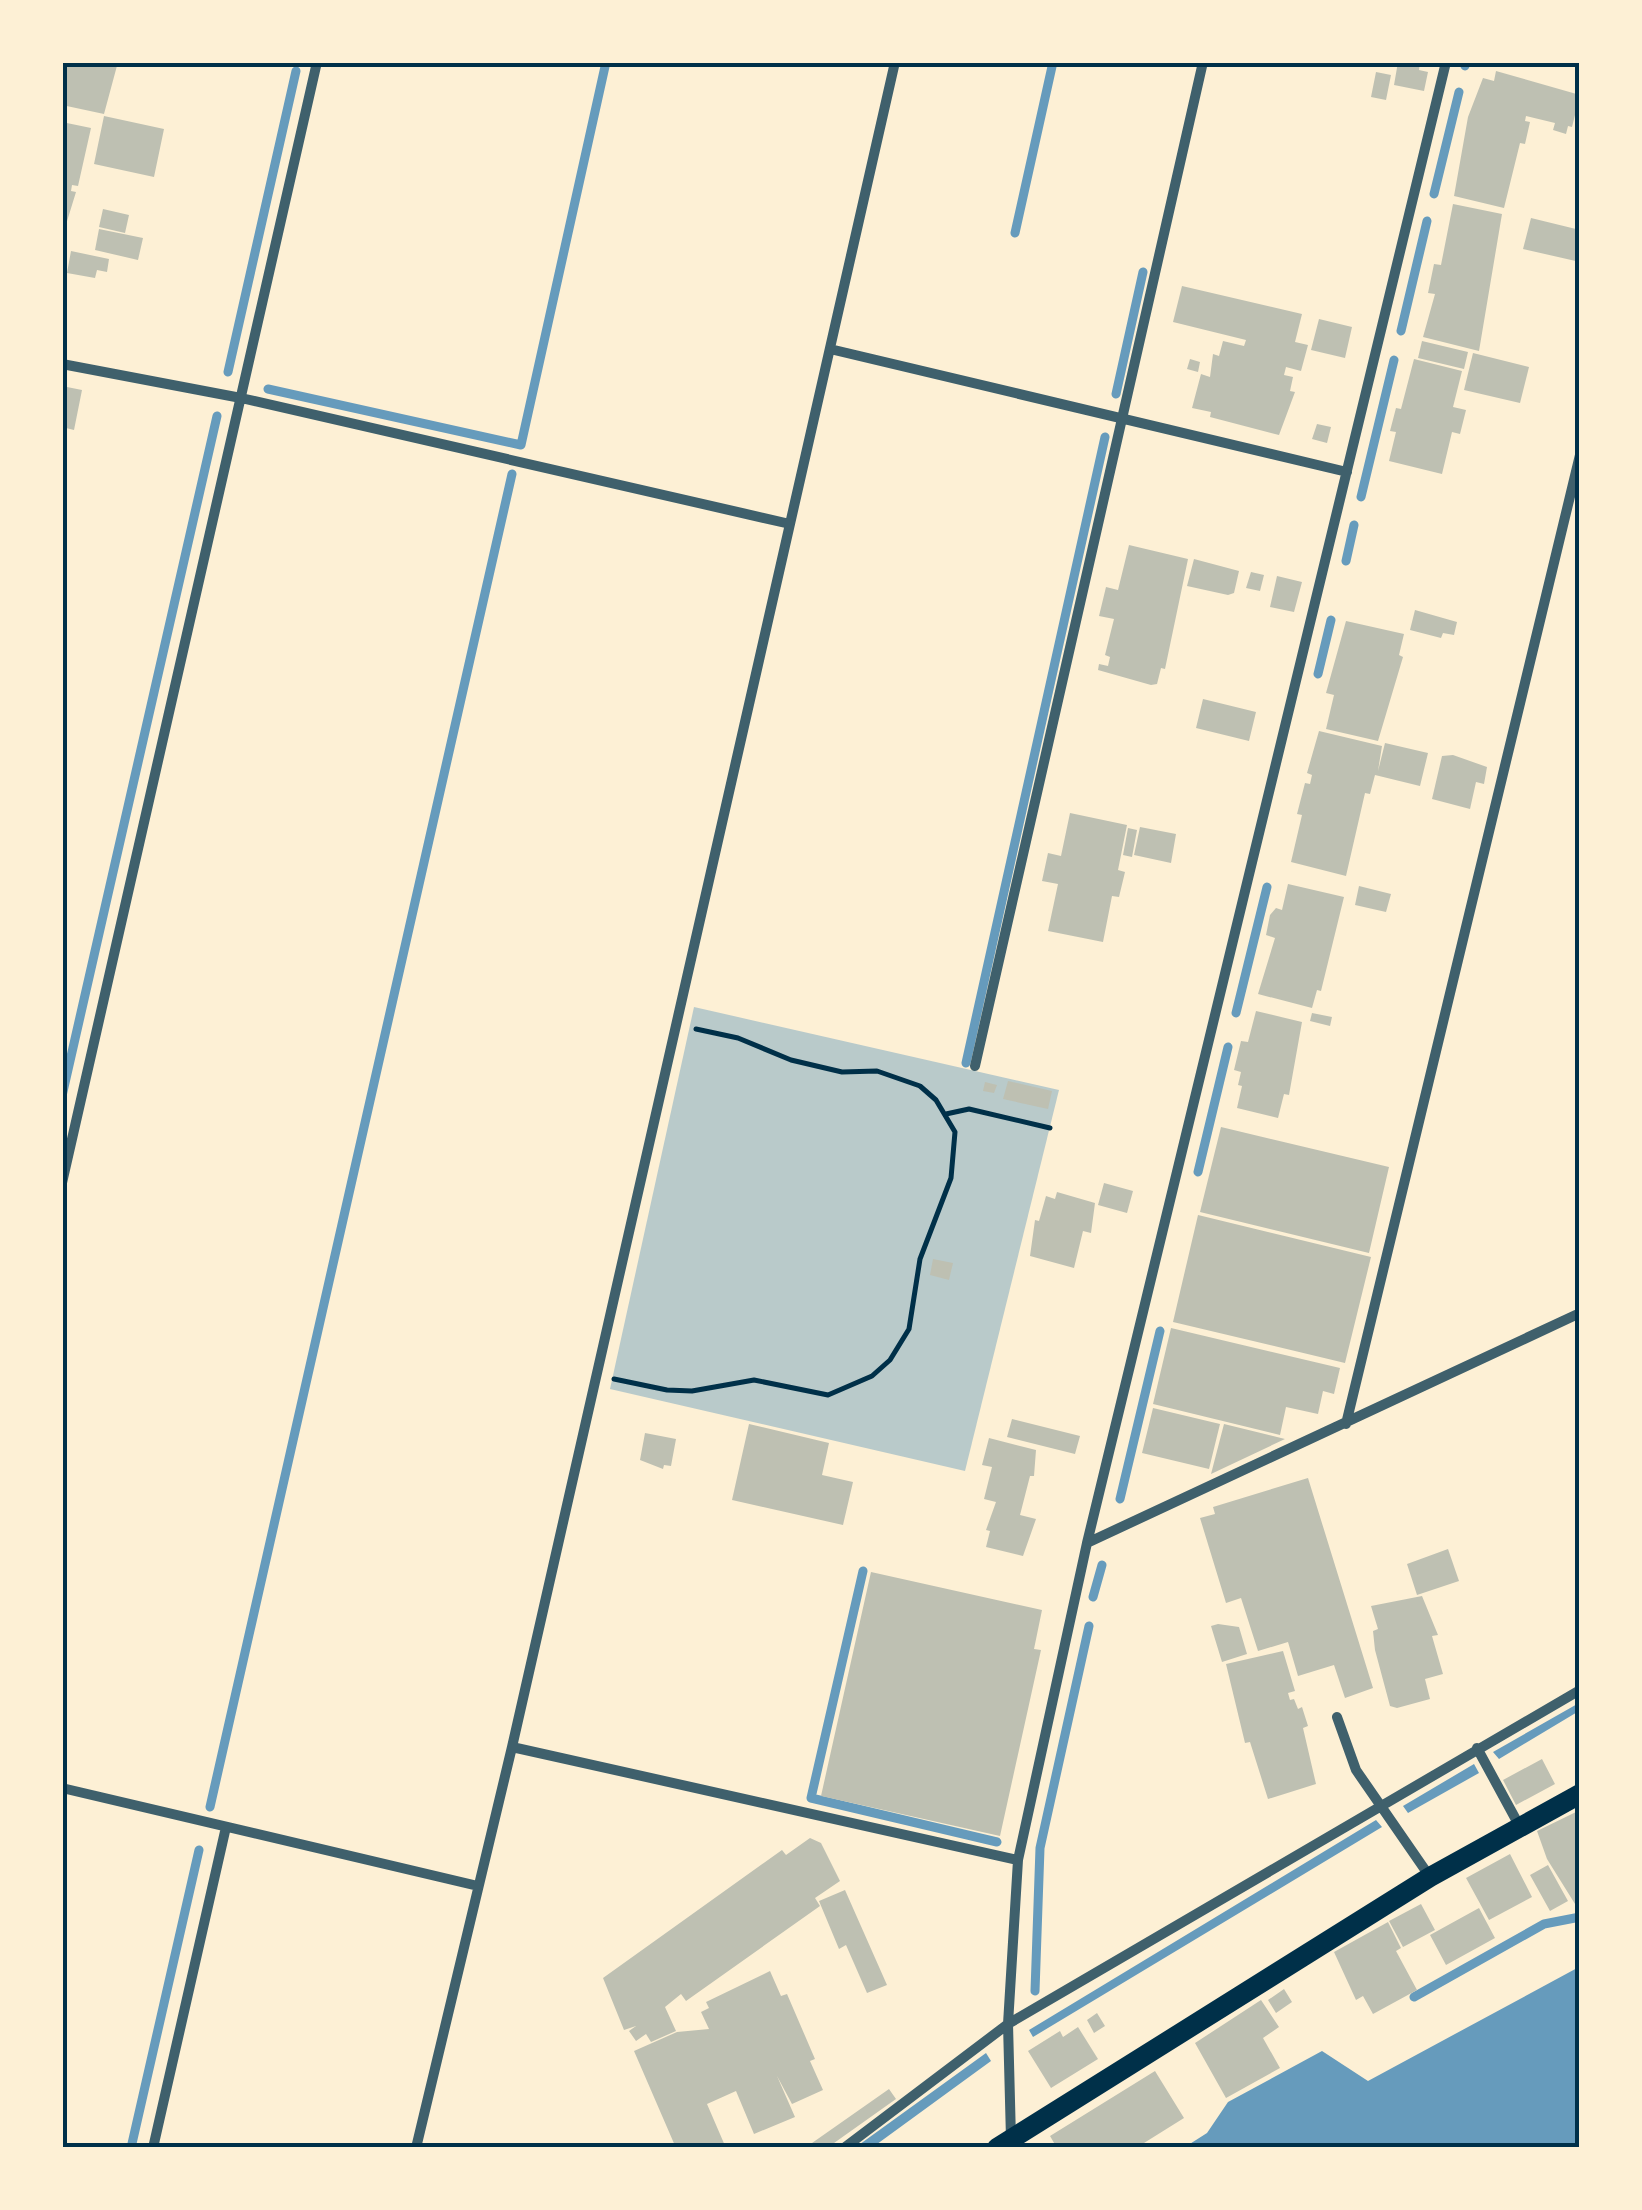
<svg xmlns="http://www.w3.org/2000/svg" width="1642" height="2210" font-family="Poppins,sans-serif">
<rect width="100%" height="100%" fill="#fdf0d5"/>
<path fill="#b9caca" d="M 694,1007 L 1059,1090 L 965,1471 L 610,1389 Z"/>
<path fill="#669bbc" d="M 1579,1703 L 1579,1711 L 1499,1759 L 1493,1752 Z
M 1474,1764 L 1479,1773 L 1408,1813 L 1403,1806 Z
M 1376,1820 L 1382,1827 L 1033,2037 L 1029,2030 Z
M 1579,1967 L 1579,2147 L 1185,2147 L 1207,2133 L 1228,2102 L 1322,2051 L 1368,2081 Z
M 986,2053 L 991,2061 L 873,2147 L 856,2147 Z"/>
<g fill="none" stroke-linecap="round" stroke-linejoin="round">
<path stroke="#669bbc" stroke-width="9" d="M 1465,66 L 1466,62
M 1434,194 L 1459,92
M 1015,233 L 1053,62
M 1401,331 L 1427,221
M 228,372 L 296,71
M 268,389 L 521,445 L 606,62
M 1116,394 L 1143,272
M 1361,497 L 1394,360
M 1346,561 L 1354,525
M 1318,674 L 1331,620
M 1236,1013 L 1267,887
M 966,1063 L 1105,437
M 62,1096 L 217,416
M 1198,1172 L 1228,1047
M 1120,1499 L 1160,1331
M 863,1571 L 811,1798 L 997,1842
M 1093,1597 L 1102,1565
M 210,1807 L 512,474
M 1035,1991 L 1040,1848 L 1089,1626
M 1414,1997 L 1544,1924 L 1580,1917
M 131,2148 L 199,1850"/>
</g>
<path fill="#bec0b2" d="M 62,62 L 118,62 L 104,114 L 62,105 Z
M 1398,62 L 1420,62 L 1419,70 L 1428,72 L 1424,91 L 1394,85 Z
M 1496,71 L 1580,95 L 1572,127 L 1568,126 L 1566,134 L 1553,130 L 1555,123 L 1526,116 L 1525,121 L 1530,122 L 1525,144 L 1520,143 L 1504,208 L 1454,196 L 1468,117 L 1483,78 L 1494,81 Z
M 1376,72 L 1391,75 L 1386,100 L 1371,97 Z
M 104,116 L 164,129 L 154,177 L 94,164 Z
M 62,122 L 91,128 L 78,186 L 72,185 L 71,191 L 76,192 L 64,231 Z
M 1453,204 L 1502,214 L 1479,351 L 1423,337 L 1435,294 L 1428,293 L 1434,264 L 1441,265 Z
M 103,209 L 129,215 L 125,233 L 99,227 Z
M 1531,218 L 1580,230 L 1580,262 L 1523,249 Z
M 99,229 L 143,238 L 138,260 L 95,250 Z
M 71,251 L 109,259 L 107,272 L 97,270 L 95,278 L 67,273 Z
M 1182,286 L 1302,314 L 1295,342 L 1308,345 L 1301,371 L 1286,367 L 1284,375 L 1293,377 L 1290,391 L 1295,392 L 1279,435 L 1210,417 L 1211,412 L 1192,408 L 1201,374 L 1210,377 L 1213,354 L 1219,356 L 1223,341 L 1244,346 L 1246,340 L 1173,322 Z
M 1319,319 L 1352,327 L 1345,358 L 1311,350 Z
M 1422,341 L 1468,352 L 1464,369 L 1418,358 Z
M 1473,353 L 1529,367 L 1520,403 L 1464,390 Z
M 1190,359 L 1200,362 L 1198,372 L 1187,369 Z
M 1414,359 L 1462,371 L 1453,407 L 1466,410 L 1460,434 L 1452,432 L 1442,474 L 1389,461 L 1396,432 L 1390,431 L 1396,408 L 1401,409 Z
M 62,386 L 82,390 L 74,430 L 62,427 Z
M 1317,424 L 1331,427 L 1327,443 L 1312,439 Z
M 1129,545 L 1188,559 L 1165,669 L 1161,668 L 1157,684 L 1151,685 L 1098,670 L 1099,664 L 1108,666 L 1110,657 L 1105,655 L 1114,619 L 1099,616 L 1106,587 L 1118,590 Z
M 1194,559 L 1239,571 L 1234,593 L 1228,595 L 1187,586 Z
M 1251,572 L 1264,575 L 1260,591 L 1246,588 Z
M 1277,576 L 1302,582 L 1294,612 L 1270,607 Z
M 1415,610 L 1457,622 L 1454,635 L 1443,633 L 1441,638 L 1410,630 Z
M 1346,621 L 1404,634 L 1399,655 L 1403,657 L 1378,741 L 1326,729 L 1334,695 L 1326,693 Z
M 1203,699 L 1256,712 L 1249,741 L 1196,728 Z
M 1319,731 L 1382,746 L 1378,771 L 1385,743 L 1428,753 L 1420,786 L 1375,775 L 1370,794 L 1365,793 L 1346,876 L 1291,862 L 1302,815 L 1297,814 L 1305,783 L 1310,784 L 1312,775 L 1307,773 Z
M 1453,755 L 1487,767 L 1484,784 L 1476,782 L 1470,809 L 1432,799 L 1442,756 Z
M 1070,813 L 1127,825 L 1118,870 L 1125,872 L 1119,897 L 1112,896 L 1103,942 L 1048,931 L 1058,884 L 1042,881 L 1048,853 L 1061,856 Z
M 1140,827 L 1176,834 L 1171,863 L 1134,855 Z
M 1128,828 L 1137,830 L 1132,857 L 1123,855 Z
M 1288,884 L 1344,897 L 1321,991 L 1317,990 L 1312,1008 L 1258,994 L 1275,938 L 1266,935 L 1270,915 L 1276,908 L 1282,910 Z
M 1359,886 L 1391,894 L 1386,912 L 1355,905 Z
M 1256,1011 L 1302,1022 L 1289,1095 L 1284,1094 L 1278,1118 L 1237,1108 L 1242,1086 L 1238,1085 L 1241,1072 L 1234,1070 L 1241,1041 L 1248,1042 Z
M 1312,1013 L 1332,1017 L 1330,1026 L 1310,1021 Z
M 1008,1081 L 1052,1091 L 1048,1109 L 1003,1099 Z
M 985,1082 L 997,1085 L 994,1093 L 983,1091 Z
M 1221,1127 L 1389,1167 L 1369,1253 L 1200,1212 Z
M 1104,1183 L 1133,1191 L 1127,1213 L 1098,1205 Z
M 1057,1192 L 1095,1203 L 1091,1233 L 1083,1231 L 1074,1268 L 1030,1256 L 1035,1220 L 1039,1221 L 1046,1196 L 1055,1199 Z
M 1198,1215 L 1371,1257 L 1345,1363 L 1173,1322 Z
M 933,1259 L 953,1263 L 949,1280 L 930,1275 Z
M 1171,1328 L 1340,1368 L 1334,1394 L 1323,1391 L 1318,1414 L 1286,1407 L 1280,1435 L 1153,1404 Z
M 1153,1408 L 1220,1424 L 1209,1469 L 1142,1453 Z
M 1012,1419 L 1080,1436 L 1075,1454 L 1007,1437 Z
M 749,1424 L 829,1443 L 822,1475 L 853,1482 L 843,1525 L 732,1500 Z
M 1224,1424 L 1285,1439 L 1211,1474 Z
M 645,1433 L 676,1439 L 671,1466 L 664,1465 L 663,1469 L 640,1460 Z
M 989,1438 L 1036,1450 L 1034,1476 L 1030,1476 L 1020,1515 L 1036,1519 L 1023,1556 L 986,1547 L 990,1531 L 986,1530 L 996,1502 L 984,1499 L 992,1467 L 982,1465 Z
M 1308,1478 L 1373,1688 L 1345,1698 L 1334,1665 L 1298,1676 L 1288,1642 L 1258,1651 L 1241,1598 L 1226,1603 L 1200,1518 L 1215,1514 L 1213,1507 Z
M 1448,1549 L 1459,1581 L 1417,1595 L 1407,1564 Z
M 871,1572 L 1042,1610 L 1034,1649 L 1041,1650 L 1000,1836 L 821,1796 Z
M 1422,1596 L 1438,1635 L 1432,1636 L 1443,1674 L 1425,1679 L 1430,1699 L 1397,1708 L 1390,1706 L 1375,1650 L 1373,1631 L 1378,1629 L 1371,1606 Z
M 1218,1624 L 1239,1627 L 1247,1654 L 1222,1662 L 1211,1626 Z
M 1283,1651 L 1295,1691 L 1288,1693 L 1290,1700 L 1294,1699 L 1298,1709 L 1302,1707 L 1308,1726 L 1303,1728 L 1316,1784 L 1268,1799 L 1250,1742 L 1245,1743 L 1226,1664 Z
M 1542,1759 L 1555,1784 L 1516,1805 L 1503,1780 Z
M 1576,1812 L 1580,1814 L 1580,1912 L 1547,1859 L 1537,1831 Z
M 810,1838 L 821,1843 L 840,1881 L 815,1898 L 820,1906 L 686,2001 L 681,1994 L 665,2007 L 676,2031 L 651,2042 L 646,2034 L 636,2041 L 629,2031 L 636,2026 L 624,2030 L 603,1978 L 782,1850 L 786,1855 Z
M 1510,1854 L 1532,1897 L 1489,1920 L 1466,1878 Z
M 1548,1865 L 1568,1901 L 1550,1911 L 1530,1875 Z
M 845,1890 L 887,1985 L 867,1993 L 846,1945 L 839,1949 L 819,1901 Z
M 1421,1904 L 1435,1930 L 1403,1947 L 1389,1921 Z
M 1479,1908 L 1495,1938 L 1446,1965 L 1430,1935 Z
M 1388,1922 L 1401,1948 L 1396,1951 L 1417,1990 L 1373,2014 L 1363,1996 L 1356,2000 L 1334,1952 Z
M 770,1971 L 781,1996 L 787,1994 L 815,2059 L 810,2061 L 823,2090 L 792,2104 L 777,2076 L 795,2117 L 754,2134 L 736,2091 L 707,2104 L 726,2148 L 676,2148 L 634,2051 L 677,2032 L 709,2029 L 701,2012 L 709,2008 L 706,2002 Z
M 1284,1989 L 1292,2002 L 1276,2013 L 1268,2000 Z
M 1261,2000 L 1279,2027 L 1263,2038 L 1280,2068 L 1226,2098 L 1195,2043 Z
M 1097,2013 L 1105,2026 L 1094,2033 L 1087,2020 Z
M 1078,2027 L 1098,2059 L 1051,2088 L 1028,2051 L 1060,2031 L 1063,2037 Z
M 1155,2071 L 1184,2118 L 1136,2148 L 1057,2148 L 1050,2136 Z
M 889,2089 L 896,2099 L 827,2148 L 816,2148 L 812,2143 Z"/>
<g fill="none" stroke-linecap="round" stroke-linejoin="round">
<path stroke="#003049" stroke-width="5" d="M 946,1114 L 969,1109 L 1050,1128
M 614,1379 L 667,1390 L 692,1391 L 754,1380 L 828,1395 L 872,1376 L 890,1360 L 909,1329 L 920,1259 L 951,1178 L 955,1132 L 936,1100 L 920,1086 L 877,1071 L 842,1072 L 791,1060 L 738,1038 L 696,1029"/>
<path stroke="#3f606c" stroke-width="10" d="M 830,349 L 1347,472
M 62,364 L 241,398 L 790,524
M 975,1066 L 1203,62
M 62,1183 L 317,62
M 1346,1424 L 1580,455
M 1087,1543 L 1580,1313
M 1337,1717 L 1356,1770 L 1430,1877
M 512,1747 L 1018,1860
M 1477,1748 L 1520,1827
M 62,1788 L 478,1886
M 1011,2139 L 1008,2024 L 1018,1860 L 1087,1543 L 1446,62
M 153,2148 L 226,1827
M 416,2148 L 512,1747 L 895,62
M 844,2148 L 1008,2024 L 1580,1690"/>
<path stroke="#003049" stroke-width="20" d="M 997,2148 L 1430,1877 L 1580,1794"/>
</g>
<rect width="1642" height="2210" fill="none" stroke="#fdf0d5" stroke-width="130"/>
<rect x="65" y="65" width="1512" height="2080" fill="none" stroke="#003049" stroke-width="4"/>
</svg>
